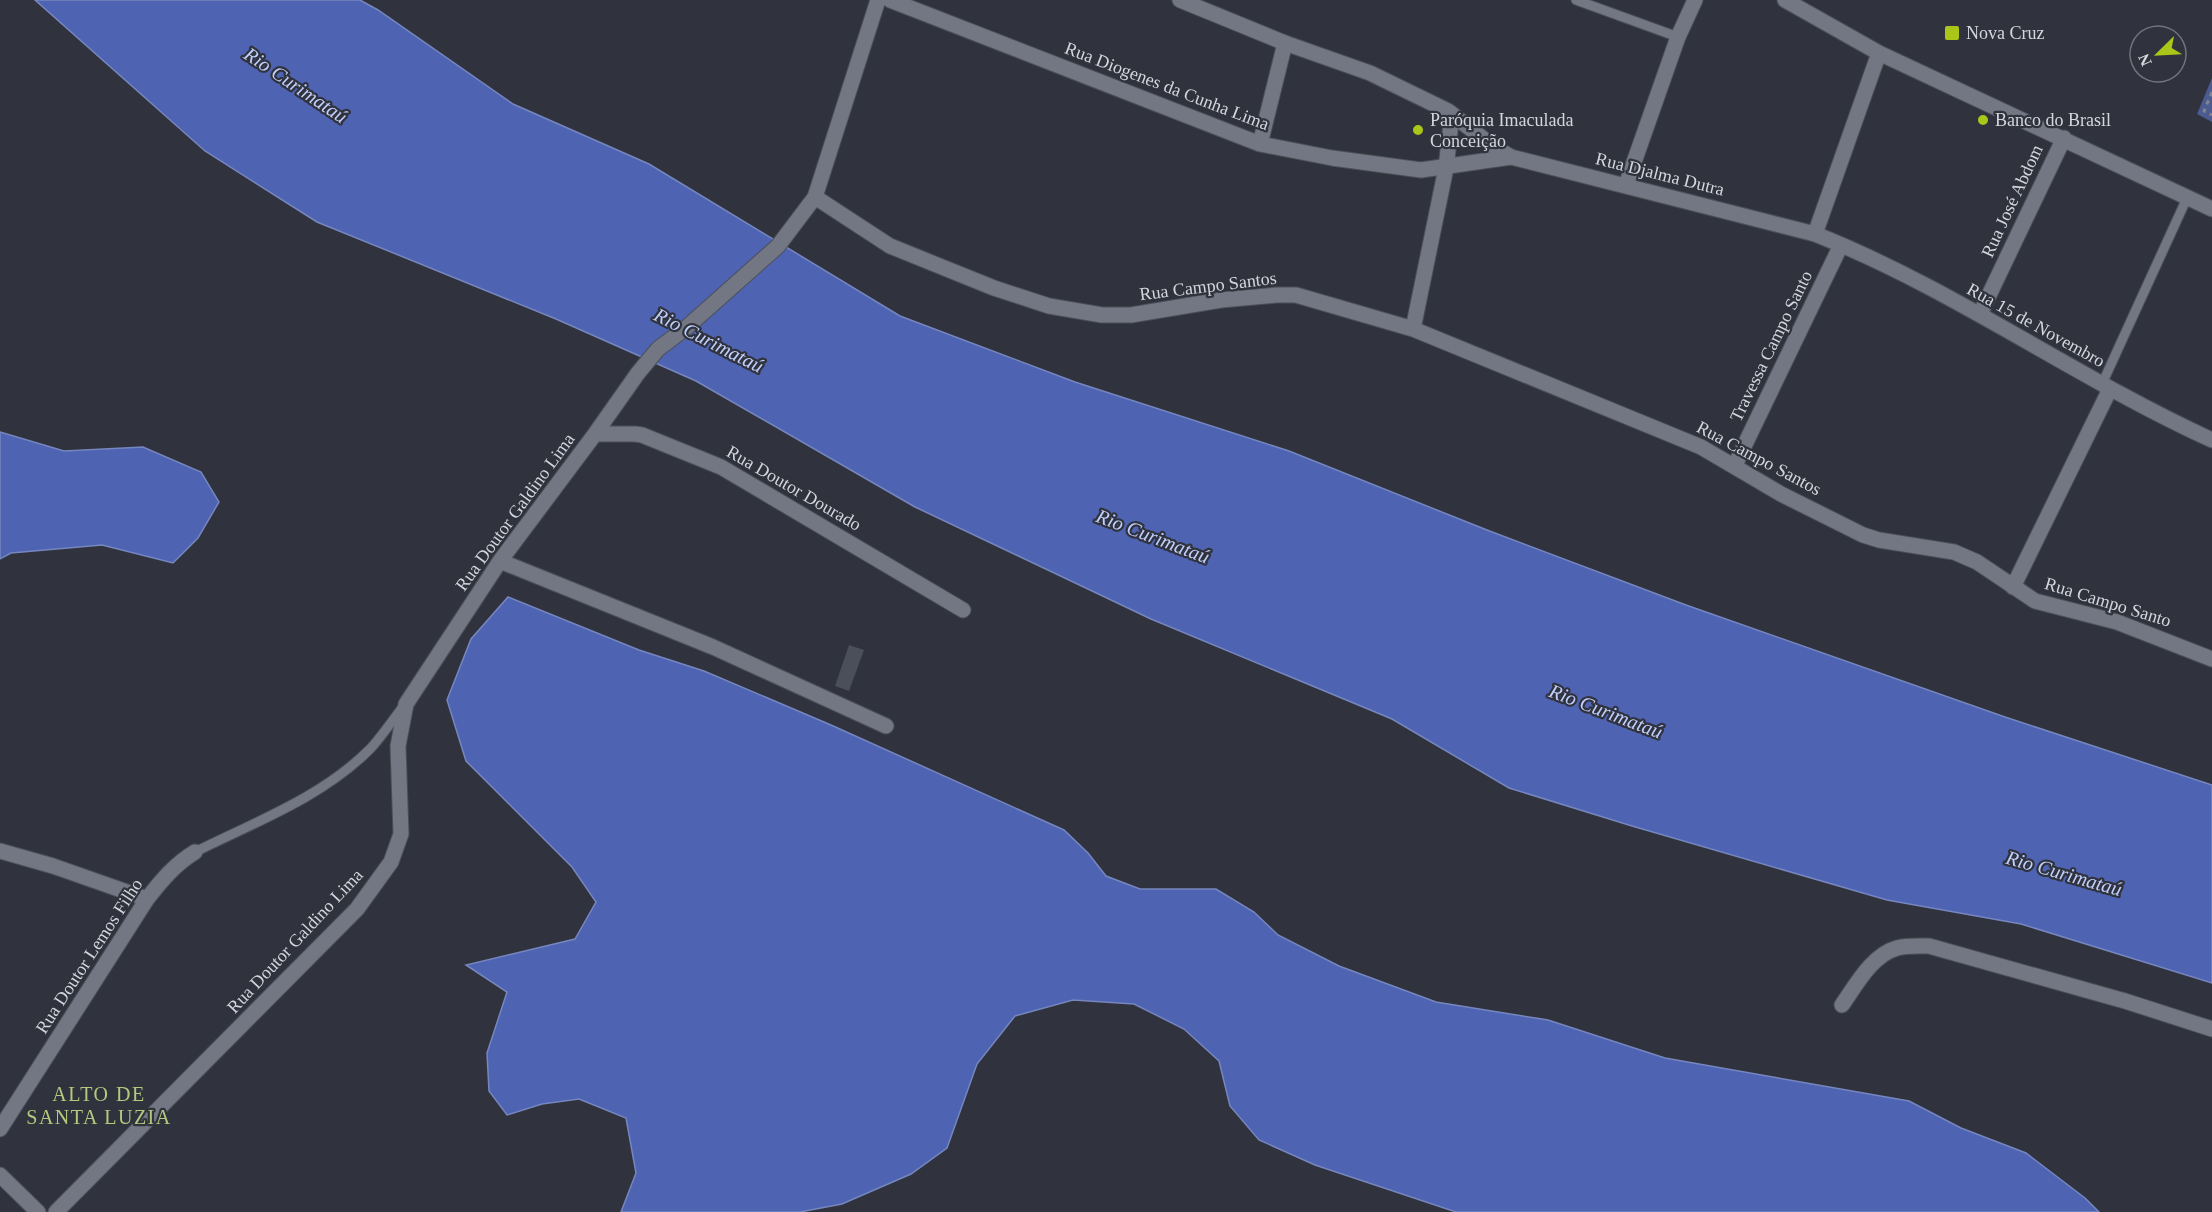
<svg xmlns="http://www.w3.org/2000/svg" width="2212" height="1212" font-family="'Times New Roman',serif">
<rect width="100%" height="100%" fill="#30333d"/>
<path fill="#4b5b90" d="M 2212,78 L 2212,122 L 2197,114 Z"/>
<path fill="#4e64b3" stroke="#7686bf" stroke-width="1.5" d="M 35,0 L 360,0 L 378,10 L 513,104 L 649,164 L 900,316 L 1075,382 L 1289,451 L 1487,530 L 1686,605 L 2005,717 L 2212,785 L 2212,983 L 2021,924 L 1887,900 L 1632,826 L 1509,788 L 1392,719 L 1151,619 L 915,507 L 696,381 L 556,319 L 317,222 L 205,151 Z
M 0,432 L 64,451 L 143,447 L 201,472 L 219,502 L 198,538 L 173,563 L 102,545 L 11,553 L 0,559 Z
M 508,597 L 639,650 L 704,671 L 831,725 L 1064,830 L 1088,853 L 1106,876 L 1140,889 L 1216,889 L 1254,912 L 1278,935 L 1339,966 L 1436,1002 L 1548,1020 L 1665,1058 L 1909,1101 L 1961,1128 L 2026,1153 L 2085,1198 L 2099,1212 L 1456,1212 L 1315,1165 L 1259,1140 L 1230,1106 L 1219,1061 L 1184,1029 L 1134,1004 L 1073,1000 L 1015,1016 L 977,1064 L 947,1148 L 911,1174 L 842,1204 L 800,1212 L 621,1212 L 636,1173 L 626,1118 L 579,1099 L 542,1104 L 507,1115 L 489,1091 L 487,1053 L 507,992 L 466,965 L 575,939 L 596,902 L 572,867 L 466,761 L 447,700 L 471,639 Z"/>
<path fill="#4b4f5a" d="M 849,645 L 864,650 L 849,691 L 835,686 Z"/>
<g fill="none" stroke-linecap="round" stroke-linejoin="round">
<g stroke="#4c4f58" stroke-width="11">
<path id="service" d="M 1576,0 L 1678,37
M 2102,384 L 2187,198
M 195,852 C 255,822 323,797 371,748 C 382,736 392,721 402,708"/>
</g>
<g stroke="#4c4f58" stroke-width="17">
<path id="minor" d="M 890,0 L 1260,144 L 1332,158 L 1421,170 L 1511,157
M 1785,0 L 1879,53 L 2212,209
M 1260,144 L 1285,43
M 1626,185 L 1678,37 L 1695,0
M 815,197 L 890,246 L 994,288 L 1049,306 L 1102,315 L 1131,315 L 1221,300 L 1277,295 L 1296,295 L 1413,329 L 1701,447 L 1781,494 L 1863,535 L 1879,540 L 1954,552 L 1977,562 L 2035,601 L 2117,622 L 2212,659
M 1815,234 L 1879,53
M 1980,314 L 2064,138
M 1413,329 L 1446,168 L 1452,114
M 595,434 L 635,434 L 642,435 L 721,467 L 963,610
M 1735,465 L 1841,245
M 500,561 L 713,647 L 886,726
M 2013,587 L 2110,389
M 0,851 L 53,866 L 147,899
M 1842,1005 C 1856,985 1872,955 1897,948 C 1907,945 1919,946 1929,946 L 2125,1001 L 2212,1029
M 0,1129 L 147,899 C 161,881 175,864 195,852
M 0,1175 L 38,1212
M 56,1212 L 357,909 L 391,862 L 401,834 L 398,746 L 406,704 L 500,561 L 595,434 L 638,373 L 658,349 L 687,327 L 778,246 L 815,197 L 878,0"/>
</g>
<g stroke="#4c4f58" stroke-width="17">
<path id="secondary" d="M 1180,0 L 1285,43 L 1370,73 L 1448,111 L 1491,145 L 1511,157 L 1815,234 C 1954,289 2076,378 2212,440"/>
</g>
<path stroke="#81848c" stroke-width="3" stroke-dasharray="4.5 4.5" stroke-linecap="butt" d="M 2212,92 L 2204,111 L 2212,115"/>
<use href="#service" stroke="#737783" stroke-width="9"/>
<use href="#minor" stroke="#737783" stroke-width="15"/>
<use href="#secondary" stroke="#737783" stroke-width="15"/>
</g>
<g fill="#aac719" stroke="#30333d" stroke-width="2">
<rect x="1944" y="25" width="16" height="16" rx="3"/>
<circle cx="1983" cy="120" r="6"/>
<circle cx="1418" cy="130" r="6"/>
</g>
<g text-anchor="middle" stroke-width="4.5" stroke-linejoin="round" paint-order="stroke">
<g font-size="18" fill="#d3d6dc" stroke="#30333d" text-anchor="start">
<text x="1966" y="39">Nova Cruz</text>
<text x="1430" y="126">Paróquia Imaculada<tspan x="1430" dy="21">Conceição</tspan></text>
<text x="1995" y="126">Banco do Brasil</text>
</g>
<g font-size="18" fill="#d3d6dc" stroke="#30333d">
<text transform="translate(1167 86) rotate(21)" y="6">Rua Diogenes da Cunha Lima</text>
<text transform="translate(1660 174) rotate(14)" y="6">Rua Djalma Dutra</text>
<text transform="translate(2012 201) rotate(-65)" y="6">Rua José Abdom</text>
<text transform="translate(1208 286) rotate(-7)" y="6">Rua Campo Santos</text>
<text transform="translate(2036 325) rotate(29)" y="6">Rua 15 de Novembro</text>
<text transform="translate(1771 346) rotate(-64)" y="6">Travessa Campo Santo</text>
<text transform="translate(1759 458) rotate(28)" y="6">Rua Campo Santos</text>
<text transform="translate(794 488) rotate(30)" y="6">Rua Doutor Dourado</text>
<text transform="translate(515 512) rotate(-54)" y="6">Rua Doutor Galdino Lima</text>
<text transform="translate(2108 602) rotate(17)" y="6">Rua Campo Santo</text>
<text transform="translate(295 941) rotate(-47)" y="6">Rua Doutor Galdino Lima</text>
<text transform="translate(89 956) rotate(-57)" y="6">Rua Doutor Lemos Filho</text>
</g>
<g font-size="20" font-style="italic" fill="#c0cffb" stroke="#30333d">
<text transform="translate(296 85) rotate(34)" y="7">Rio Curimataú</text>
<text transform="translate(709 340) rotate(27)" y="7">Rio Curimataú</text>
<text transform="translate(1153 536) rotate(21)" y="7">Rio Curimataú</text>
<text transform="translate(1606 711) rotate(21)" y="7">Rio Curimataú</text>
<text transform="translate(2064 873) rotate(16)" y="7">Rio Curimataú</text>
</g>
<g font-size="20" letter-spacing="1.5" fill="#b5c87d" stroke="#30333d">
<text x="99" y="1101">ALTO DE<tspan x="99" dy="23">SANTA LUZIA</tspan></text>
</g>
</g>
<g transform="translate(2158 54) rotate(246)"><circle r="28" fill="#30333d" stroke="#71747d" stroke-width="1.5"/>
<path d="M0-4.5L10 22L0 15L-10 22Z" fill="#aac719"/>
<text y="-9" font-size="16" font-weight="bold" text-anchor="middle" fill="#d3d6dc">N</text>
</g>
</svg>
